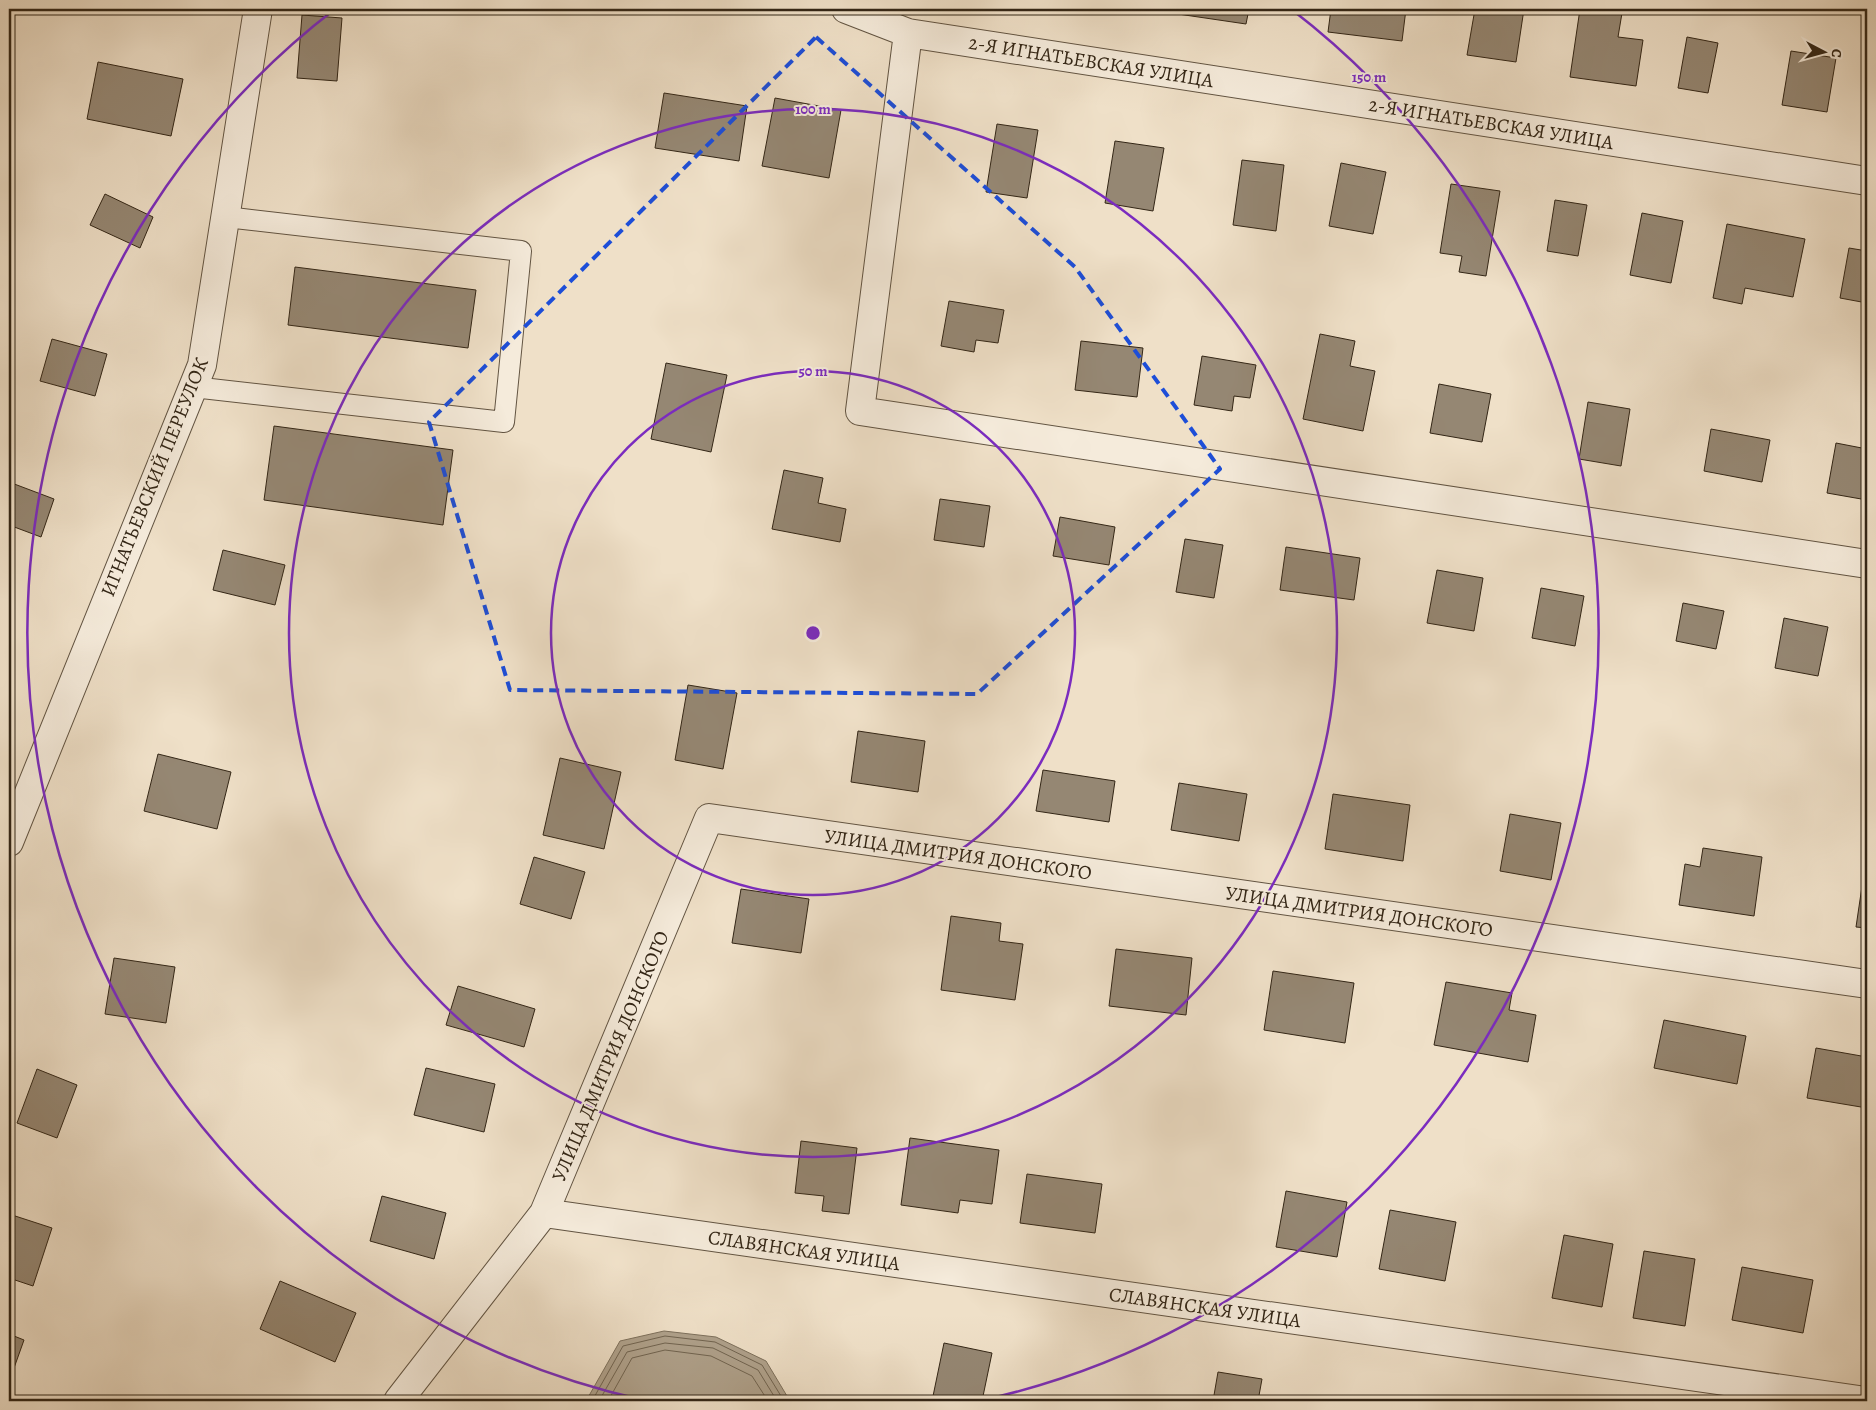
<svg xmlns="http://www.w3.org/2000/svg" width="1876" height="1410" font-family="Alegreya,serif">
<rect width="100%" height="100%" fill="#efe0c8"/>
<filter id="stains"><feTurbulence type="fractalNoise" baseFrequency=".004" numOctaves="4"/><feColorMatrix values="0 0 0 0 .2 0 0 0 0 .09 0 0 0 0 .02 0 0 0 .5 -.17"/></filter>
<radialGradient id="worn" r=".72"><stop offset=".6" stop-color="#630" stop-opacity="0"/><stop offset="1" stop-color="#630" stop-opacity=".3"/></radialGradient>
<path fill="#afa18b" stroke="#7d705c" d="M 664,1331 L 716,1337 L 766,1361 L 790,1401 L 586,1401 L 620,1341 Z"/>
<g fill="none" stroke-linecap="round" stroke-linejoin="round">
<path stroke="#716450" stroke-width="1" d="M 592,1401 L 623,1346 L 665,1336 L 715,1342 L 762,1365 L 784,1401
M 599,1401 L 627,1352 L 665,1343 L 713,1348 L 758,1370 L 777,1401
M 608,1401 L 632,1358 L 665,1350 L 711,1356 L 752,1376 L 768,1401"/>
</g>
<path fill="#958773" stroke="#332616" d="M 1179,9 L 1249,9 L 1246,24 L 1178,14 Z
M 1331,9 L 1406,9 L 1402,41 L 1328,32 Z
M 1475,9 L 1524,9 L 1516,62 L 1467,55 Z
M 1580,9 L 1595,9 L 1622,13 L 1618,37 L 1643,40 L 1636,86 L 1570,77 Z
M 302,15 L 342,18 L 337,81 L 297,78 Z
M 1687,37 L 1718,43 L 1708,93 L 1678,88 Z
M 1791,51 L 1836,58 L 1827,112 L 1782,105 Z
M 98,62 L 183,79 L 171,136 L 87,119 Z
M 664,93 L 747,106 L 739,161 L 655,148 Z
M 775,98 L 841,110 L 829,178 L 762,166 Z
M 997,124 L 1038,130 L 1027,198 L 986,192 Z
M 1115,141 L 1164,148 L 1153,211 L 1105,203 Z
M 1242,160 L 1284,165 L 1276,231 L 1233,225 Z
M 1341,163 L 1386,172 L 1373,234 L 1329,226 Z
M 1451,184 L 1500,191 L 1486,276 L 1459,272 L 1462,256 L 1440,253 Z
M 105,194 L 153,217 L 140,248 L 90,225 Z
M 1555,200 L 1587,205 L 1578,256 L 1547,251 Z
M 1642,213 L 1683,221 L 1671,283 L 1630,275 Z
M 1727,224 L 1805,239 L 1793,297 L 1745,288 L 1742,304 L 1713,298 Z
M 1849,248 L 1867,251 L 1867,303 L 1840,298 Z
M 295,267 L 476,290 L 468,348 L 288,325 Z
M 949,301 L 1004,310 L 998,343 L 976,340 L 974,352 L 941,346 Z
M 1320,334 L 1355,341 L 1350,366 L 1375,371 L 1363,431 L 1303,419 Z
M 52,339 L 107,354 L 95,396 L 40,381 Z
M 1081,341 L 1143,348 L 1137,397 L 1075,390 Z
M 1202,356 L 1256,365 L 1250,398 L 1234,396 L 1232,411 L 1194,405 Z
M 666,363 L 727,375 L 711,452 L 651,439 Z
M 1439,384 L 1491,394 L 1482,442 L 1430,433 Z
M 1588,402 L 1630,409 L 1621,466 L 1579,459 Z
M 274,426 L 453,450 L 443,525 L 264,500 Z
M 1711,429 L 1770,440 L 1762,482 L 1704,471 Z
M 1836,443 L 1867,449 L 1867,500 L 1827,493 Z
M 784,470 L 823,478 L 818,503 L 846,509 L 840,542 L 772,529 Z
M 9,482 L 54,499 L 41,537 L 9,525 Z
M 940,499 L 990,506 L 984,547 L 934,540 Z
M 1060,517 L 1115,527 L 1109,565 L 1053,556 Z
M 1185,539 L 1223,545 L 1214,598 L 1176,592 Z
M 1286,547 L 1360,558 L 1354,600 L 1280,590 Z
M 223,550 L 285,565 L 275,605 L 213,590 Z
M 1437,570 L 1483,578 L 1474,631 L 1427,623 Z
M 1541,588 L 1584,596 L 1575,646 L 1532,638 Z
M 1683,603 L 1724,611 L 1716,649 L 1676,641 Z
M 1784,618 L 1828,627 L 1818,676 L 1775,668 Z
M 688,685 L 737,693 L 723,769 L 675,760 Z
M 858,731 L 925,741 L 918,792 L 851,782 Z
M 158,754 L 231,772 L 217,829 L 144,811 Z
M 560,758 L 621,772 L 604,849 L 543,835 Z
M 1043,770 L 1115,781 L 1109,822 L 1036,811 Z
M 1179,783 L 1247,794 L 1239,841 L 1171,830 Z
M 1333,794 L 1410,805 L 1403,861 L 1325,849 Z
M 1510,814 L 1561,823 L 1551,880 L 1500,871 Z
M 1703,848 L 1762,857 L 1754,916 L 1679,905 L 1685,864 L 1700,867 Z
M 534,857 L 585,872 L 571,919 L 520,904 Z
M 1865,866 L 1867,866 L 1867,928 L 1856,927 Z
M 741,889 L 809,899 L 801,953 L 732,943 Z
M 951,916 L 1001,923 L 999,941 L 1023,944 L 1015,1000 L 941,990 Z
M 1116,949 L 1192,958 L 1186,1015 L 1109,1006 Z
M 114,958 L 175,967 L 166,1023 L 105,1014 Z
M 1273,971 L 1354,983 L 1345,1043 L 1264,1030 Z
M 1446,982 L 1512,993 L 1509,1010 L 1536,1015 L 1528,1062 L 1434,1045 Z
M 458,986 L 535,1009 L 524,1047 L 446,1025 Z
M 1664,1020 L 1746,1036 L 1737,1084 L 1654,1068 Z
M 1816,1048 L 1867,1057 L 1867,1108 L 1807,1098 Z
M 426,1068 L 495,1084 L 484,1132 L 414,1115 Z
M 37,1069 L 77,1085 L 57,1138 L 17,1123 Z
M 910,1138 L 999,1150 L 992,1204 L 960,1200 L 958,1213 L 901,1205 Z
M 801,1141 L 857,1148 L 849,1214 L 822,1211 L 824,1196 L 795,1193 Z
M 1027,1174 L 1102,1184 L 1095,1233 L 1020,1223 Z
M 1286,1191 L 1347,1202 L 1337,1257 L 1276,1247 Z
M 382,1196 L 446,1213 L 434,1259 L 370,1241 Z
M 1390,1210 L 1456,1222 L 1445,1281 L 1379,1269 Z
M 9,1214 L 52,1228 L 33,1286 L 9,1278 Z
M 1564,1235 L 1613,1244 L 1602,1307 L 1552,1298 Z
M 1644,1251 L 1695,1259 L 1685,1326 L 1633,1318 Z
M 1742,1267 L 1813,1280 L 1803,1333 L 1732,1320 Z
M 280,1281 L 356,1313 L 335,1362 L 260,1329 Z
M 9,1334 L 24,1340 L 9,1382 Z
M 944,1343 L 992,1353 L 982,1401 L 932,1401 Z
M 1218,1372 L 1262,1379 L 1258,1401 L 1213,1401 Z"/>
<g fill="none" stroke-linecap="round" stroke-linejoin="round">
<g stroke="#625442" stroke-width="22">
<path id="lane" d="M 193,387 L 504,422 L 521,251 L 226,217"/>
</g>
<g stroke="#625442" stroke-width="30">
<path id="street" d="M 846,9 L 908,33 L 1867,181
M 908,33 L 860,411 L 1867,564
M 9,842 L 202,365 L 258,9
M 544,1213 L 1866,1401
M 398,1401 L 544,1213 L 709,818 L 1867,984"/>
</g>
<use href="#lane" stroke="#f5ebdb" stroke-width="20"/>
<use href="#street" stroke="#f5ebdb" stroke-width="28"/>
</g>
<path fill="none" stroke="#1d4ed8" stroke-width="4" stroke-dasharray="10 6" stroke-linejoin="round" d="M 816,37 L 1075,267 L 1220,469 L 977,694 L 510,690 L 429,422 Z"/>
<g fill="none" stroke="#7b2cbf" stroke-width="2.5">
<circle cx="813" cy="633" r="262"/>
<circle cx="813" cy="633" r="524"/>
<path d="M643 1400A786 786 0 0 1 335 9M1291 9A786 786 0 0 1 983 1400"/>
</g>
<g text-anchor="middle" stroke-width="4" stroke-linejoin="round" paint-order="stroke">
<g font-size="20" fill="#332616" stroke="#f5ebdb">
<text transform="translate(1091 61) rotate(9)" y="7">2-Я ИГНАТЬЕВСКАЯ УЛИЦА</text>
<text transform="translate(1491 123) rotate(9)" y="7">2-Я ИГНАТЬЕВСКАЯ УЛИЦА</text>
<text transform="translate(154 477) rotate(-68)" y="7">ИГНАТЬЕВСКИЙ ПЕРЕУЛОК</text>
<text transform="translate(958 854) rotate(8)" y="7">УЛИЦА ДМИТРИЯ ДОНСКОГО</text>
<text transform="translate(1359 911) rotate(8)" y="7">УЛИЦА ДМИТРИЯ ДОНСКОГО</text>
<text transform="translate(610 1056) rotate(-67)" y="7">УЛИЦА ДМИТРИЯ ДОНСКОГО</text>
<text transform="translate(804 1250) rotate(8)" y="7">СЛАВЯНСКАЯ УЛИЦА</text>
<text transform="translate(1205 1307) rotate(8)" y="7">СЛАВЯНСКАЯ УЛИЦА</text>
</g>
</g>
<circle cx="813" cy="633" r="8" fill="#7b2cbf" stroke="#f5ebdb" stroke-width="2.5"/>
<g font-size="15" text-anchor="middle" font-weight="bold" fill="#7b2cbf" stroke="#f5ebdb" stroke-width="4" stroke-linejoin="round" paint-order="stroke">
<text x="1369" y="82">150 m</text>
<text x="813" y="114">100 m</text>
<text x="813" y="376">50 m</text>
</g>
<rect width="1876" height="1410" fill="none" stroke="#efe0c8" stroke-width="30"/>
<rect x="10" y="10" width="1856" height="1390" fill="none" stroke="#332616" stroke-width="2.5"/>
<rect x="15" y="15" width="1846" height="1380" fill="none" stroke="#332616"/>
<g transform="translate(1824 52) rotate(96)" stroke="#f5ebdb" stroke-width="4" paint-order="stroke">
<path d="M0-4L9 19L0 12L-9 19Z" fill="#332616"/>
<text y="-8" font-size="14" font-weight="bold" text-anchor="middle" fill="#332616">С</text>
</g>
<rect width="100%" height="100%" filter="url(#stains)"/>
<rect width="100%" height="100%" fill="url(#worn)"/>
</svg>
